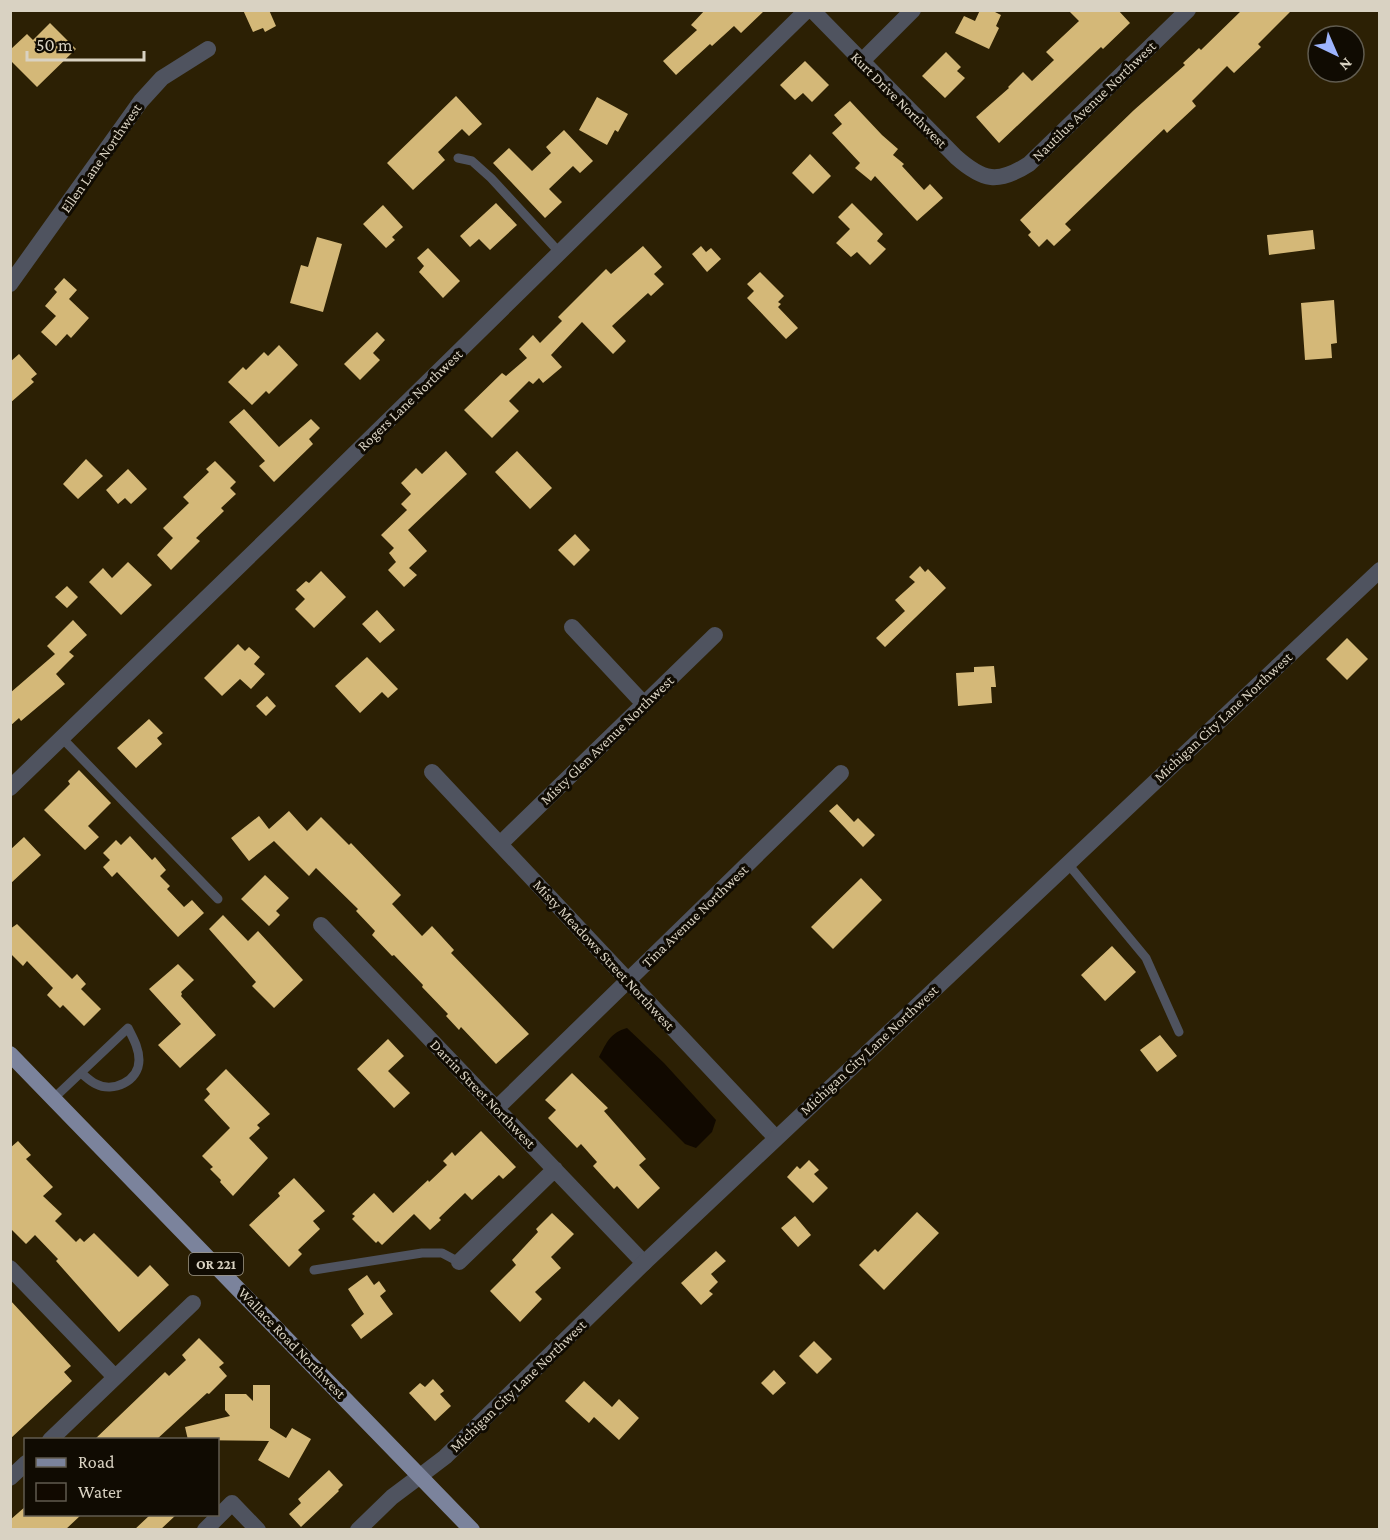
<svg xmlns="http://www.w3.org/2000/svg" width="1390" height="1540" font-family="'Crimson Pro',serif">
<rect width="100%" height="100%" fill="#2c2004"/>
<path fill="#110900" d="M 627,1028 L 664,1063 L 716,1120 L 712,1132 L 696,1148 L 685,1144 L 599,1057 C 607,1042 610,1033 627,1028 Z"/>
<path fill="#d4b878" d="M 243,10 L 269,10 L 276,26 L 265,32 L 263,28 L 253,32 Z
M 705,10 L 765,10 L 741,33 L 734,26 L 712,46 L 710,44 L 676,75 L 663,61 L 697,30 L 691,25 Z
M 980,10 L 991,10 L 1001,15 L 996,26 L 999,28 L 989,49 L 955,33 L 964,16 L 975,21 Z
M 1068,10 L 1118,10 L 1130,23 L 1103,49 L 1101,47 L 999,143 L 976,117 L 1009,88 L 1008,87 L 1023,72 L 1032,81 L 1054,60 L 1046,52 L 1079,21 Z
M 1242,10 L 1292,10 L 1258,44 L 1261,47 L 1234,73 L 1227,66 L 1192,101 L 1196,106 L 1167,133 L 1164,129 L 1065,224 L 1071,230 L 1054,246 L 1047,239 L 1039,247 L 1028,235 L 1031,232 L 1020,220 L 1134,110 L 1185,65 L 1183,63 L 1199,48 L 1201,50 Z
M 50,23 L 76,49 L 37,87 L 10,60 L 10,50 L 27,34 L 33,40 Z
M 946,52 L 961,67 L 957,71 L 965,78 L 945,98 L 922,76 Z
M 805,61 L 829,85 L 812,102 L 803,93 L 795,100 L 780,85 Z
M 456,96 L 482,124 L 469,136 L 462,129 L 438,152 L 445,160 L 413,190 L 387,163 Z
M 597,97 L 628,114 L 618,132 L 615,130 L 607,145 L 579,130 Z
M 850,101 L 882,135 L 898,149 L 893,155 L 904,164 L 902,166 L 924,190 L 930,184 L 943,198 L 917,221 L 875,176 L 871,181 L 855,168 L 860,163 L 832,133 L 842,124 L 834,115 Z
M 564,130 L 593,161 L 580,173 L 573,166 L 549,189 L 562,202 L 545,218 L 493,163 L 509,148 L 532,171 L 551,153 L 546,147 Z
M 810,154 L 831,176 L 813,194 L 792,173 Z
M 496,203 L 517,225 L 490,250 L 479,239 L 470,247 L 460,236 Z
M 852,203 L 883,234 L 877,241 L 886,249 L 870,265 L 857,252 L 851,257 L 836,243 L 850,229 L 838,217 Z
M 383,205 L 403,227 L 392,237 L 395,240 L 386,248 L 363,224 Z
M 1313,230 L 1315,249 L 1269,255 L 1267,235 Z
M 317,237 L 342,244 L 323,312 L 290,303 L 301,265 L 308,267 Z
M 643,246 L 662,267 L 654,274 L 664,284 L 651,296 L 648,293 L 612,326 L 626,341 L 613,354 L 582,322 L 551,355 L 562,367 L 543,383 L 539,378 L 533,384 L 529,381 L 509,401 L 519,411 L 492,438 L 464,410 L 502,373 L 506,376 L 527,358 L 519,349 L 533,335 L 540,343 L 562,321 L 558,317 L 606,269 L 611,274 Z
M 701,246 L 706,252 L 711,248 L 721,259 L 707,272 L 692,254 Z
M 428,248 L 460,281 L 443,298 L 419,272 L 424,266 L 417,258 Z
M 760,272 L 784,296 L 778,302 L 781,304 L 778,307 L 798,328 L 786,339 L 747,298 L 754,291 L 747,284 Z
M 64,278 L 77,290 L 69,299 L 89,318 L 71,338 L 67,334 L 56,346 L 41,332 L 56,316 L 45,306 L 57,292 L 54,289 Z
M 1334,300 L 1337,343 L 1331,344 L 1332,358 L 1305,360 L 1301,303 Z
M 377,332 L 385,340 L 373,353 L 380,360 L 360,380 L 344,364 Z
M 279,345 L 298,365 L 269,394 L 266,391 L 252,405 L 228,382 L 243,367 L 246,370 L 264,352 L 268,356 Z
M 19,354 L 37,374 L 31,379 L 34,382 L 10,403 L 10,362 Z
M 244,409 L 279,447 L 311,419 L 320,428 L 309,439 L 313,444 L 274,482 L 259,466 L 265,461 L 229,422 Z
M 446,451 L 467,474 L 408,530 L 427,551 L 409,568 L 417,575 L 404,587 L 388,570 L 396,562 L 389,553 L 394,548 L 381,535 L 407,510 L 401,504 L 411,494 L 401,483 L 416,468 L 422,474 Z
M 517,451 L 552,488 L 530,509 L 495,472 Z
M 86,459 L 103,476 L 78,499 L 63,484 Z
M 215,461 L 236,482 L 230,488 L 236,494 L 221,508 L 224,511 L 196,538 L 200,541 L 171,570 L 157,555 L 173,538 L 163,528 L 189,503 L 183,497 L 209,472 L 206,469 Z
M 128,469 L 147,489 L 131,504 L 125,498 L 118,504 L 106,490 Z
M 575,534 L 590,550 L 574,566 L 558,550 Z
M 128,562 L 152,585 L 121,615 L 89,582 L 103,568 L 112,578 Z
M 920,566 L 925,572 L 928,569 L 946,588 L 885,647 L 876,638 L 905,611 L 895,600 L 915,582 L 909,577 Z
M 321,571 L 346,597 L 314,628 L 295,609 L 305,599 L 296,590 L 306,581 L 309,583 Z
M 67,586 L 78,597 L 67,608 L 55,597 Z
M 377,610 L 395,630 L 380,643 L 362,624 Z
M 73,620 L 87,635 L 69,652 L 74,656 L 56,674 L 65,684 L 21,721 L 19,718 L 10,726 L 10,693 L 55,654 L 47,646 Z
M 1347,638 L 1368,659 L 1347,680 L 1326,659 Z
M 238,644 L 245,651 L 249,647 L 260,657 L 254,664 L 265,674 L 251,689 L 240,679 L 222,696 L 204,678 Z
M 367,657 L 398,689 L 388,698 L 382,692 L 360,713 L 335,686 Z
M 994,666 L 996,687 L 991,687 L 992,703 L 958,706 L 956,673 L 974,672 L 974,667 Z
M 267,696 L 276,706 L 266,716 L 256,706 Z
M 149,719 L 163,733 L 157,738 L 162,744 L 136,768 L 117,748 Z
M 79,770 L 111,803 L 88,826 L 99,837 L 85,850 L 44,810 L 70,784 L 68,781 Z
M 837,804 L 854,822 L 858,818 L 875,835 L 863,847 L 829,811 Z
M 289,811 L 307,831 L 321,817 L 349,845 L 351,843 L 401,895 L 392,904 L 422,936 L 432,926 L 454,950 L 451,953 L 529,1034 L 496,1064 L 461,1027 L 459,1030 L 446,1016 L 448,1014 L 422,987 L 423,985 L 394,955 L 392,956 L 372,935 L 375,931 L 356,911 L 358,909 L 316,868 L 309,876 L 274,841 L 249,861 L 231,838 L 259,816 L 269,829 Z
M 130,836 L 152,860 L 155,857 L 166,870 L 160,876 L 170,886 L 167,889 L 184,907 L 192,900 L 204,913 L 178,937 L 117,872 L 112,877 L 103,867 L 110,860 L 103,853 L 116,840 L 121,845 Z
M 24,837 L 41,855 L 10,884 L 10,850 Z
M 265,875 L 289,898 L 276,911 L 280,915 L 269,926 L 241,899 Z
M 861,878 L 882,900 L 833,949 L 811,927 Z
M 223,915 L 248,941 L 258,931 L 303,980 L 274,1008 L 252,986 L 256,982 L 209,929 Z
M 17,924 L 72,979 L 77,974 L 86,984 L 81,989 L 101,1009 L 84,1026 L 63,1005 L 60,1008 L 47,995 L 53,988 L 27,961 L 23,966 L 10,953 L 10,929 Z
M 1112,946 L 1136,972 L 1105,1001 L 1081,975 Z
M 178,964 L 194,980 L 181,992 L 182,994 L 181,996 L 216,1035 L 180,1068 L 158,1045 L 181,1024 L 149,989 Z
M 1160,1035 L 1177,1056 L 1157,1072 L 1140,1050 Z
M 388,1039 L 404,1056 L 388,1071 L 410,1093 L 394,1108 L 357,1069 Z
M 226,1069 L 270,1114 L 257,1125 L 260,1128 L 249,1138 L 268,1158 L 233,1196 L 220,1182 L 221,1180 L 210,1169 L 213,1167 L 202,1156 L 230,1128 L 204,1100 L 210,1094 L 206,1089 Z
M 572,1073 L 608,1108 L 604,1111 L 646,1159 L 639,1165 L 660,1188 L 638,1209 L 617,1186 L 614,1189 L 593,1166 L 597,1162 L 581,1144 L 577,1148 L 548,1118 L 556,1110 L 545,1100 Z
M 481,1131 L 516,1167 L 503,1179 L 499,1175 L 472,1200 L 465,1193 L 439,1218 L 441,1220 L 430,1230 L 414,1214 L 382,1245 L 378,1241 L 376,1243 L 352,1219 L 355,1216 L 352,1214 L 374,1193 L 393,1213 L 428,1180 L 429,1182 L 447,1165 L 443,1161 L 452,1152 L 455,1156 Z
M 18,1141 L 31,1155 L 26,1159 L 53,1187 L 43,1196 L 62,1214 L 55,1221 L 76,1242 L 80,1238 L 84,1242 L 94,1233 L 138,1277 L 150,1265 L 169,1285 L 119,1332 L 56,1261 L 58,1259 L 35,1235 L 26,1244 L 10,1228 L 10,1148 Z
M 809,1160 L 819,1170 L 814,1174 L 828,1188 L 813,1203 L 787,1177 L 797,1166 L 800,1169 Z
M 294,1178 L 325,1211 L 313,1221 L 320,1229 L 298,1250 L 302,1254 L 289,1267 L 249,1225 L 280,1196 L 278,1193 Z
M 917,1212 L 939,1233 L 884,1290 L 859,1265 L 875,1249 L 878,1252 Z
M 552,1213 L 574,1234 L 551,1257 L 561,1268 L 535,1292 L 542,1299 L 520,1322 L 490,1291 L 516,1265 L 512,1260 L 538,1232 L 536,1229 Z
M 795,1216 L 811,1235 L 798,1247 L 781,1228 Z
M 716,1251 L 726,1261 L 711,1274 L 718,1282 L 709,1291 L 713,1294 L 701,1305 L 681,1283 Z
M 367,1275 L 374,1285 L 379,1281 L 386,1291 L 380,1296 L 393,1314 L 361,1339 L 351,1325 L 364,1314 L 348,1289 Z
M 10,1300 L 71,1366 L 64,1372 L 72,1381 L 10,1439 Z
M 199,1338 L 224,1363 L 219,1367 L 227,1376 L 209,1394 L 207,1393 L 156,1440 L 94,1440 L 165,1372 L 169,1376 L 186,1360 L 182,1355 Z
M 814,1341 L 832,1359 L 817,1374 L 799,1356 Z
M 774,1370 L 786,1383 L 773,1395 L 761,1383 Z
M 433,1379 L 444,1391 L 440,1394 L 451,1406 L 435,1421 L 409,1393 L 420,1383 L 425,1387 Z
M 584,1381 L 612,1407 L 619,1399 L 639,1418 L 619,1440 L 594,1417 L 589,1423 L 565,1401 Z
M 253,1385 L 270,1385 L 270,1428 L 286,1438 L 292,1428 L 311,1439 L 289,1478 L 258,1460 L 269,1441 L 188,1440 L 185,1427 L 230,1416 L 225,1410 L 225,1394 L 246,1394 L 253,1401 Z
M 329,1470 L 343,1485 L 338,1490 L 339,1491 L 301,1527 L 289,1514 L 301,1503 L 298,1499 Z
M 26,1506 L 26,1515 L 81,1515 L 65,1530 L 10,1530 L 10,1520 Z
M 150,1515 L 176,1515 L 160,1530 L 134,1530 Z"/>
<g fill="none" stroke-linecap="round" stroke-linejoin="round">
<path stroke="#4f535f" stroke-width="9" d="M 458,158 L 472,161 L 491,178 L 560,253
M 62,738 L 218,899
M 1068,864 L 1146,958 L 1179,1032
M 54,1098 L 128,1028 C 133,1038 139,1048 139,1060 C 139,1081 113,1093 96,1084 C 91,1082 85,1076 81,1073
M 314,1270 L 422,1253 L 442,1253 L 459,1262"/>
<path stroke="#4f535f" stroke-width="16" d="M 812,10 L 956,157 C 983,181 998,184 1029,164 L 1188,10
M 861,62 L 913,10
M 10,284 L 141,101 L 162,78 L 208,49
M 572,627 L 644,704
M 432,772 L 776,1138
M 10,788 L 295,512 L 807,10
M 500,844 L 715,635
M 321,925 L 644,1263
M 497,1108 L 841,773
M 459,1262 L 555,1169
M 10,1268 L 115,1377
M 50,1440 L 193,1303
M 10,1478 L 26,1463
M 205,1530 L 232,1503 L 258,1530
M 358,1530 L 392,1497 L 420,1476"/>
<path stroke="#4f535f" stroke-width="16" d="M 420,1476 L 445,1457 L 644,1263 L 1380,570"/>
<path stroke="#7b839c" stroke-width="16" d="M 10,1054 L 472,1530"/>
</g>
<g text-anchor="middle" stroke-width="6" stroke-linejoin="round" paint-order="stroke">
<rect fill="#100b02" stroke="#9d9688" stroke-width="1.5" x="189" y="1253" width="54" height="22" rx="4.5"/>
<g font-size="14" font-weight="bold" fill="#d9d2c2">
<text x="216" y="1269">OR 221</text>
</g>
<g font-size="15" fill="#d9d2c2" stroke="#100b02">
<text transform="translate(899 100) rotate(45)" y="5">Kurt Drive Northwest</text>
<text transform="translate(1094 101) rotate(-44)" y="5">Nautilus Avenue Northwest</text>
<text transform="translate(101 158) rotate(-55)" y="5">Ellen Lane Northwest</text>
<text transform="translate(410 400) rotate(-44)" y="5">Rogers Lane Northwest</text>
<text transform="translate(1223 717) rotate(-43)" y="5">Michigan City Lane Northwest</text>
<text transform="translate(607 740) rotate(-44)" y="5">Misty Glen Avenue Northwest</text>
<text transform="translate(695 916) rotate(-44)" y="5">Tina Avenue Northwest</text>
<text transform="translate(604 955) rotate(47)" y="5">Misty Meadows Street Northwest</text>
<text transform="translate(869 1050) rotate(-43)" y="5">Michigan City Lane Northwest</text>
<text transform="translate(483 1094) rotate(46)" y="5">Darrin Street Northwest</text>
<text transform="translate(292 1343) rotate(46)" y="5">Wallace Road Northwest</text>
<text transform="translate(518 1386) rotate(-44)" y="5">Michigan City Lane Northwest</text>
</g>
</g>
<rect width="1390" height="1540" fill="none" stroke="#d9d2c2" stroke-width="24"/>
<rect x="24" y="1438" width="195" height="78" fill="#100b02" stroke="#605b4f" stroke-width="1.5"/>
<rect x="36" y="1458" width="30" height="9" fill="#7b839c" stroke="#605b4f" stroke-width="1.5"/>
<text x="78" y="1468" font-size="18" fill="#d9d2c2">Road</text>
<rect x="36" y="1483" width="30" height="18" fill="#110900" stroke="#605b4f" stroke-width="1.5"/>
<text x="78" y="1498" font-size="18" fill="#d9d2c2">Water</text>
<g transform="translate(1336 54) rotate(136)"><circle r="28" fill="#100b02" stroke="#605b4f" stroke-width="1.5"/>
<path d="M0-4.5L10 22L0 15L-10 22Z" fill="#9db4fd"/>
<text y="-9" font-size="16" font-weight="bold" text-anchor="middle" fill="#d9d2c2">N</text>
</g>
<path d="M27 51v9h117v-9" fill="none" stroke="#d9d2c2" stroke-width="3"/>
<text x="36" y="51" font-size="18" fill="#d9d2c2" stroke="#100b02" stroke-width="4.5" paint-order="stroke">50 m</text>
</svg>
